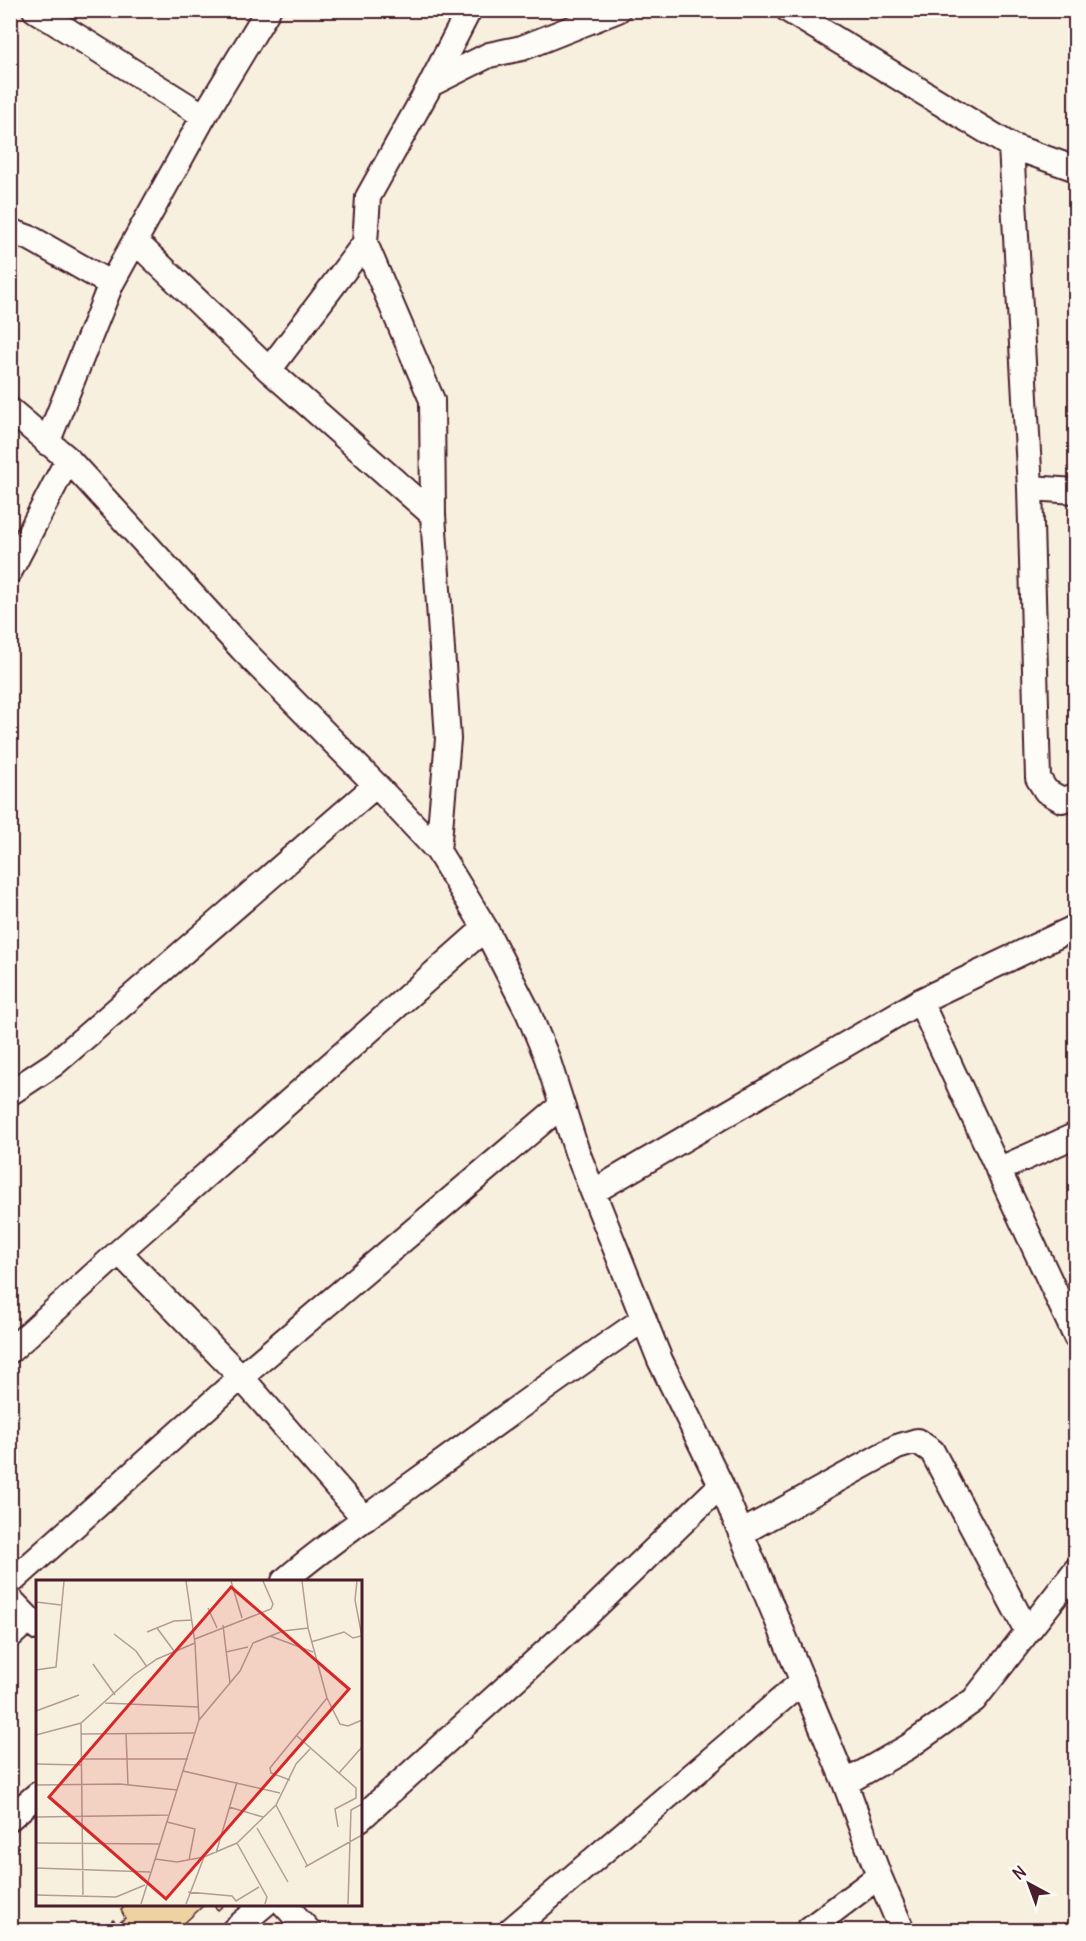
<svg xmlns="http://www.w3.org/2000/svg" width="1086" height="1941" font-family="Delius,sans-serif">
<rect width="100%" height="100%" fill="#f8f0de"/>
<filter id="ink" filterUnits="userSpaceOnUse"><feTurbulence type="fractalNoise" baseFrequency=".0167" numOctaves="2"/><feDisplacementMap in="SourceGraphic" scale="12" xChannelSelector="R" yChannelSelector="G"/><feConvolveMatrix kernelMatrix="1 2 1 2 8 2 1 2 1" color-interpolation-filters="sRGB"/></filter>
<g filter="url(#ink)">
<path fill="#edd3a2" stroke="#4a1f2b" stroke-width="1.5" d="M 128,1904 L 203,1904 L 204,1905 L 179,1928 L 177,1926 L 172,1930 L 102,1930 L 113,1920 L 118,1924 L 125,1918 L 121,1910 Z
M 212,1904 L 225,1904 L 218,1910 Z"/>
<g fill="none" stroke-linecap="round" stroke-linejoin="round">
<g stroke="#4a1f2b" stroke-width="28">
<path id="minor" d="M 35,10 L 204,116
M 788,10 L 1011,146 L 1076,169
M 431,84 L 489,55 L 522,48 L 618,10
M 1011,146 L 1030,488 L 1038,778 L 1046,791 L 1062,800 L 1076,796
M 10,231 L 32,239 L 111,284
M 135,241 L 269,370 L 433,515
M 269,370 L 365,243
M 10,410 L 68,459 L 242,649 L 376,785 L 438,851 L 485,928 L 528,1012 L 547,1058 L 577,1152 L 660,1360 L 721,1485 L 845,1783 L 879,1876 L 902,1930
M 47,443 L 111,284 L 204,116 L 268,10
M 1030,488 L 1076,491
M 10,571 L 68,459
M 438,851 L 448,739 L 433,515 L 432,400 L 365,243 L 368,197 L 431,84 L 469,10
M 920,1001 L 1076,1337
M 10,1093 L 54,1064 L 376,785
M 998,1170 L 1076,1135
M 593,1192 L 920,1001 L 1076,927
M 119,1252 L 241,1377 L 365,1519
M 10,1351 L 119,1252 L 485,928
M 741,1533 L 897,1447 L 917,1441 L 932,1451 L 1027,1631
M 284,1581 C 324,1546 368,1517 411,1485 C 488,1429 565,1373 644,1319
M 10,1583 L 241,1377 L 562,1105
M 10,1599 L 38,1628
M 10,1636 L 29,1619
M 845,1783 L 908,1747 L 974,1700 L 1076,1570
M 10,1818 L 38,1794
M 360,1819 L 591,1611 L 721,1485
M 284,1904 L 308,1930
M 234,1930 L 265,1904
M 511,1930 L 803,1681
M 808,1930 L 879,1876"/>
</g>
<use href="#minor" stroke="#fdfcf7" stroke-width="24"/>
</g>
</g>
<g transform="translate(36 1580)">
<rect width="326" height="326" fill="#f8f0de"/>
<path fill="none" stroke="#b29c96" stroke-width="1.5" d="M 195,1 L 206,38M 321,1 L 319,20 L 326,57M 0,22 L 25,25M 172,28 L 181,48M 187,45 L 194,103M 121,48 L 138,71M 272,48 L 291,118 L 304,144 L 312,146 L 326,140M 111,52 L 138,41 L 156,40M 78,54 L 100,71 L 111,87M 234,56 L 277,72M 159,59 L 235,29 L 237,24 L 227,1M 275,62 L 308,52 L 317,58 L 325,56M 190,72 L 212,67M 57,84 L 79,115M 0,90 L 20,87 L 28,1M 69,123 L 162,127M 0,131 L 43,115M 163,140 L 204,91 L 217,63 L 247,51 L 272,48 L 266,1M 45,143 L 47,315M 90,153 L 92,205M 45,154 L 160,153M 0,155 L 45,143 L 98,95 L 121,79 L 159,63M 261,156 L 320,208 L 320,218 L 299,229 L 302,247M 46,179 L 152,179M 0,184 L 46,185M 147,191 L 244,213M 303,193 L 326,167M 254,200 L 235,193 L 234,188 L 291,118M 0,205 L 84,204 L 141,210M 240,225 L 271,285M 193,227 L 227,237M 0,237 L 134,235M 131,242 L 159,249 L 153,280M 221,248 L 252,302M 0,263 L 124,264M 201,263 L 231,317 L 229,324M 180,273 L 201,202M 119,279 L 141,282 L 168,277 L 201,263 L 240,225 L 260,184 L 274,169M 269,287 L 326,255M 0,288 L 114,292M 152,312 L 196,316 L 200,321 L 223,307M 0,315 L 80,317 L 109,305M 105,324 L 163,140 L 159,63 L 150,1M 150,324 L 168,277M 312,324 L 315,230 L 326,224"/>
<path fill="#d62828" fill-opacity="0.15" stroke="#d62828" stroke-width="3" d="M 195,7 L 313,109 L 130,319 L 13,217 Z"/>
<rect width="326" height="326" fill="none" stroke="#4a1f2b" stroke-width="3"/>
</g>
<rect width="1086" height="1941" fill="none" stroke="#fdfcf7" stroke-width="36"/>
<rect x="18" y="18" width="1050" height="1905" fill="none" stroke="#4a1f2b" stroke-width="2" filter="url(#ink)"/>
<g transform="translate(1029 1884) rotate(319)" stroke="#fdfcf7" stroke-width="4.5" paint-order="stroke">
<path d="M0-4.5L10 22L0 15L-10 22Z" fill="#4a1f2b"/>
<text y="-9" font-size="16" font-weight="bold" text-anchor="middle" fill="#4a1f2b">N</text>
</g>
</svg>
